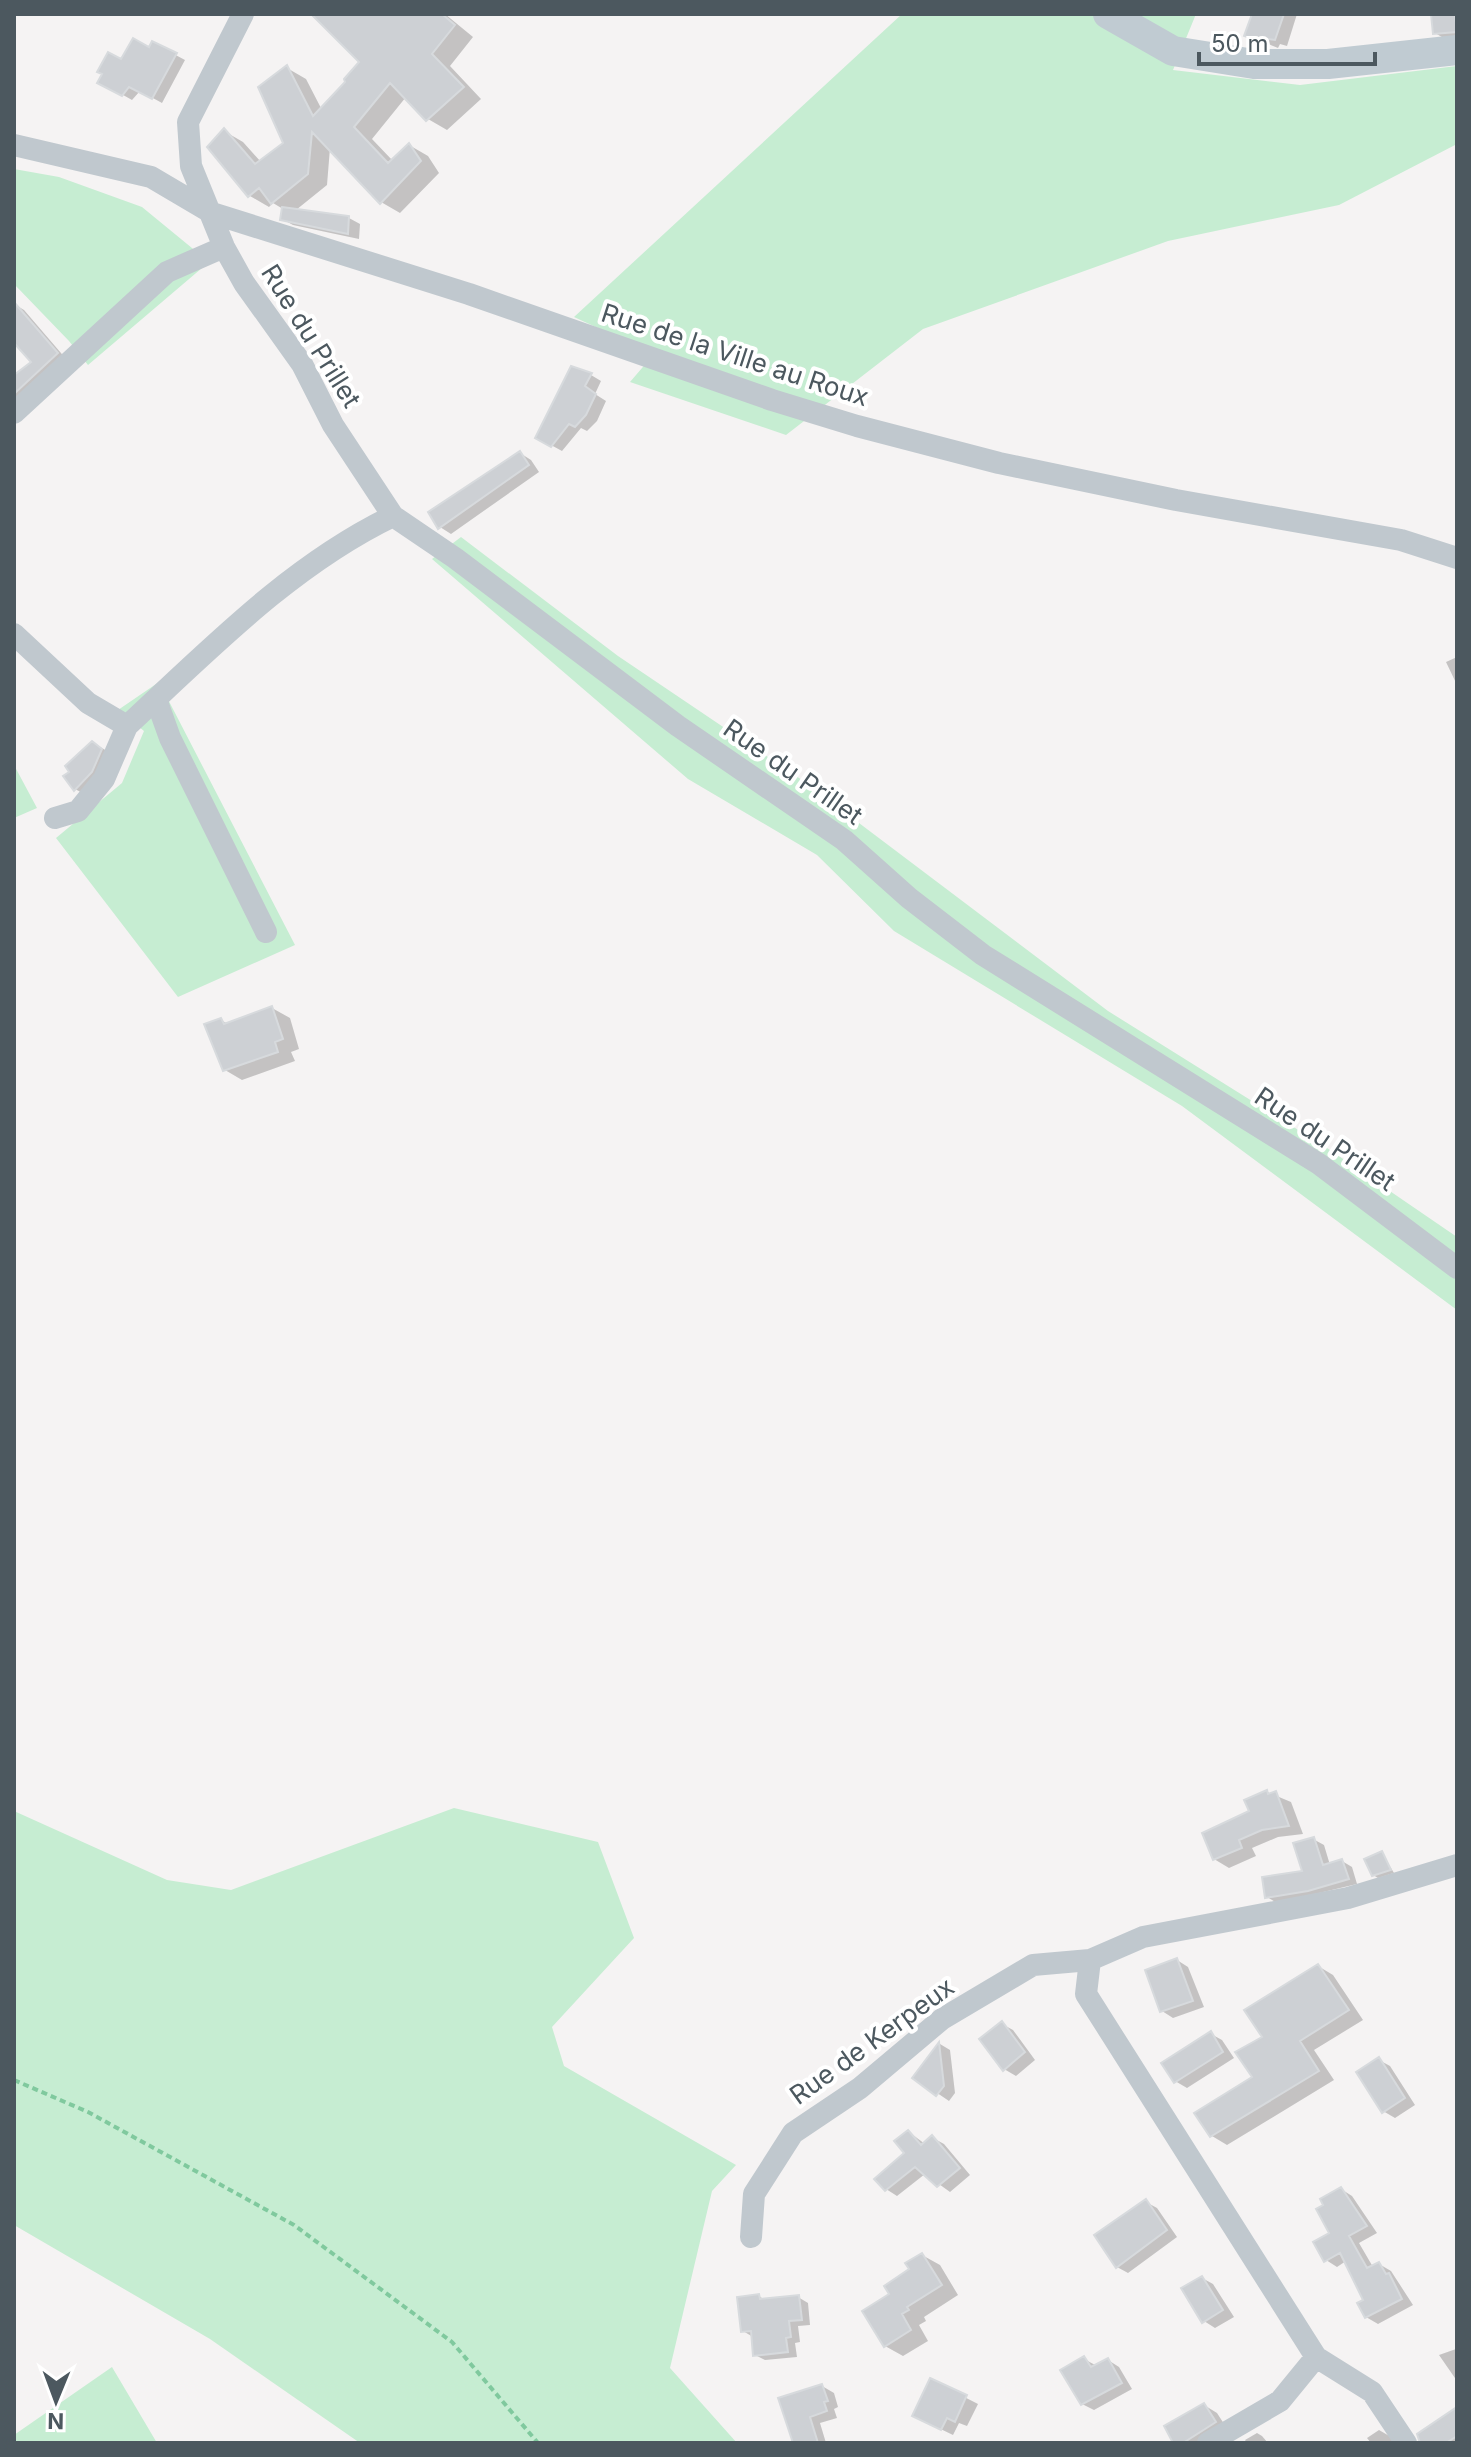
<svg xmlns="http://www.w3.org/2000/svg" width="1471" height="2457" font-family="Inter,sans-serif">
<rect width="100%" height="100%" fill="#f5f3f3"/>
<path fill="#c6edd2" d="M 902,14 L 1196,14 L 1173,70 L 1300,85 L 1457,66 L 1457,144 L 1339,205 L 1168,241 L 923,329 L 786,435 L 630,382 L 654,354 L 574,317 Z
M 14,169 L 59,177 L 142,207 L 209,262 L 88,365 L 69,341 L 14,284 Z
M 461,537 L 618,656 L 802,780 L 1108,1011 L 1327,1148 L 1457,1237 L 1457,1310 L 1182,1106 L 894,931 L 817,855 L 688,779 L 432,559 Z
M 159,682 L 295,945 L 178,997 L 56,838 L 122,783 L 144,731 L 118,710 Z
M 14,765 L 37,808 L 14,818 Z
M 454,1808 L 598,1842 L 634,1938 L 552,2027 L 564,2066 L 736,2165 L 712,2191 L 670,2368 L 737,2443 L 360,2443 L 210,2339 L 14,2225 L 14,1811 L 167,1880 L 231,1890 Z
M 112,2367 L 157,2443 L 14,2443 L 14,2435 Z"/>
<path fill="#0003" d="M 315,14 L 445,14 L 473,37 L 450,66 L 481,99 L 447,130 L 428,119 L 406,97 L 372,139 L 393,161 L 409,145 L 428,156 L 439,173 L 400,213 L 381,202 L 330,148 L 327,185 L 296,210 L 349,218 L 360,224 L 359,239 L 293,225 L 282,219 L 283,209 L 273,203 L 269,207 L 250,196 L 209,147 L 224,131 L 243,142 L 261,162 L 285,144 L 287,68 L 306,79 L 322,110 L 362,62 Z
M 1254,14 L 1297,14 L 1287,46 L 1280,44 L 1278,48 L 1247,35 Z
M 1433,14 L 1457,14 L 1457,39 L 1447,40 L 1435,33 Z
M 153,43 L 185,60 L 162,103 L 140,91 L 132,100 L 100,82 L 122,62 L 150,50 Z
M 14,304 L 24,310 L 67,360 L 23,401 L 14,396 L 14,378 L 34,362 L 14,340 Z
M 591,375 L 601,381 L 595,394 L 606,401 L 597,421 L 587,431 L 581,428 L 562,451 L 538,438 Z
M 520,453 L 531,460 L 539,472 L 451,534 L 440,527 Z
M 1457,657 L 1457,685 L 1446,662 Z
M 95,744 L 107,751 L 86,795 L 75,789 Z
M 272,1008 L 290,1018 L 299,1049 L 291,1052 L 295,1061 L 242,1080 L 225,1070 L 221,1020 L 228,1024 Z
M 1267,1792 L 1291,1802 L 1303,1834 L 1278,1837 L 1252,1848 L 1256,1856 L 1229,1868 L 1214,1859 Z
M 1313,1839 L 1324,1845 L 1330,1865 L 1342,1861 L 1352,1867 L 1357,1884 L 1277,1903 L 1267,1897 L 1305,1873 Z
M 1382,1853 L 1394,1873 L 1378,1878 L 1373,1875 Z
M 1177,1960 L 1188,1967 L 1204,2007 L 1173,2018 L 1162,2011 Z
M 1318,1966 L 1333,1975 L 1363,2020 L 1314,2050 L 1334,2080 L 1227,2145 L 1212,2136 L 1255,2078 Z
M 1002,2024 L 1013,2030 L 1035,2060 L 1016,2076 L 1004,2069 Z
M 1211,2034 L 1222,2040 L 1234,2058 L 1187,2088 L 1175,2081 Z
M 940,2044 L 950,2050 L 955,2093 L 949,2101 L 915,2078 Z
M 1379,2060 L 1390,2066 L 1415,2105 L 1395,2118 L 1383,2111 Z
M 909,2132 L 925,2144 L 933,2138 L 944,2144 L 970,2175 L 950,2192 L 925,2174 L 897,2196 L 886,2189 L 907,2153 Z
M 1341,2189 L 1352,2196 L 1377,2233 L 1359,2243 L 1373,2267 L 1379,2264 L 1391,2271 L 1413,2305 L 1378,2324 L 1366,2317 L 1366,2300 L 1346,2261 L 1337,2267 L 1326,2260 Z
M 1146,2202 L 1157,2208 L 1177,2237 L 1128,2273 L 1117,2267 Z
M 922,2255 L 940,2265 L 958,2295 L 924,2317 L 926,2321 L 919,2325 L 928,2341 L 903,2356 L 885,2346 L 892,2295 Z
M 1202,2278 L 1213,2284 L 1234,2317 L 1215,2328 L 1204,2321 Z
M 759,2296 L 766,2301 L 798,2297 L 808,2303 L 810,2325 L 798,2326 L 800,2342 L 795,2343 L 797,2357 L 765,2360 L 755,2355 L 753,2337 L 743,2331 Z
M 1456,2349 L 1457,2349 L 1457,2381 L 1439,2355 Z
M 1084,2359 L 1097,2366 L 1108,2360 L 1119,2367 L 1132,2389 L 1094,2410 L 1082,2404 Z
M 931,2380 L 978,2404 L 967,2426 L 959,2423 L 953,2435 L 926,2422 Z
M 822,2386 L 834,2393 L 838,2407 L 834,2409 L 837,2418 L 820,2423 L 826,2443 L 795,2443 Z
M 1204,2405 L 1217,2413 L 1228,2430 L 1208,2443 L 1176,2443 Z
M 1457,2409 L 1457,2443 L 1422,2443 Z
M 1379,2430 L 1391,2437 L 1395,2443 L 1371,2443 L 1367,2438 Z
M 1257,2433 L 1262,2436 L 1268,2443 L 1247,2443 L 1245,2440 Z"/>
<path fill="#cdd0d4" stroke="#d7dadd" stroke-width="2" d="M 311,14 L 442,14 L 455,25 L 432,54 L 464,87 L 426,121 L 390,83 L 354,127 L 388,163 L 409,143 L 421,161 L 380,204 L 312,132 L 308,174 L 271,204 L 259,188 L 248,197 L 207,147 L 224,128 L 255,164 L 283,143 L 258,87 L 287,65 L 313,116 L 345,82 L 344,79 L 359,62 Z
M 1252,14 L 1284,14 L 1275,40 L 1268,39 L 1267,44 L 1244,36 Z
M 1431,14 L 1455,14 L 1457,32 L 1433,34 Z
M 133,38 L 149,47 L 152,41 L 177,53 L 152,99 L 129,87 L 122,96 L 97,83 L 102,74 L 97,72 L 108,52 L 121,59 Z
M 282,207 L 349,216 L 348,234 L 280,220 Z
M 14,302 L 58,353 L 14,394 L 14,375 L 31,362 L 14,343 Z
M 571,366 L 592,373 L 585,386 L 596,394 L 586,415 L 575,427 L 569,424 L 551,447 L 535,438 Z
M 520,451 L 529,465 L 438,529 L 428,512 Z
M 92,741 L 102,749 L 92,772 L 74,791 L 63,776 L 69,772 L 65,766 Z
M 272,1006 L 283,1039 L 275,1042 L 278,1052 L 223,1071 L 204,1024 L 221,1018 L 224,1024 Z
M 1267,1790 L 1268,1794 L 1276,1791 L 1289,1826 L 1262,1830 L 1239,1840 L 1242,1848 L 1213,1860 L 1202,1833 L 1249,1811 L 1244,1800 Z
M 1314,1837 L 1323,1865 L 1342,1859 L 1349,1879 L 1308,1891 L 1265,1898 L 1262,1877 L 1302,1871 L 1293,1843 Z
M 1382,1851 L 1391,1870 L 1372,1876 L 1364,1859 Z
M 1177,1958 L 1193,2001 L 1160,2012 L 1145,1970 Z
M 1318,1964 L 1349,2010 L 1300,2041 L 1319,2071 L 1210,2137 L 1194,2113 L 1252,2077 L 1235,2052 L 1262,2037 L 1244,2010 Z
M 1002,2021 L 1025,2052 L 1003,2071 L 979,2039 Z
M 1211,2031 L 1223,2052 L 1174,2083 L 1161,2063 Z
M 939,2042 L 944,2086 L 936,2096 L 912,2078 Z
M 1379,2057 L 1405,2098 L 1382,2113 L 1356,2072 Z
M 908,2130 L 921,2145 L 932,2135 L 960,2168 L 937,2187 L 915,2167 L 885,2191 L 874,2179 L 904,2153 L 894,2141 Z
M 1341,2187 L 1367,2226 L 1349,2236 L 1367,2268 L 1379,2262 L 1386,2274 L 1389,2273 L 1402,2299 L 1365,2318 L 1357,2303 L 1363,2300 L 1340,2253 L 1324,2262 L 1313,2242 L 1329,2233 L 1316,2209 L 1323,2205 L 1320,2199 Z
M 1146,2199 L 1167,2230 L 1116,2268 L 1094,2235 Z
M 922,2253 L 942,2285 L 907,2307 L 909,2310 L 902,2314 L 911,2330 L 884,2347 L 862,2311 L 889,2294 L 884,2286 L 909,2269 L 905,2263 Z
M 1202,2276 L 1223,2310 L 1202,2323 L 1181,2288 Z
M 759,2294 L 760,2299 L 799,2295 L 802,2320 L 789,2321 L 791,2337 L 786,2338 L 788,2352 L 753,2356 L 751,2331 L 741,2332 L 737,2297 Z
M 1084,2356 L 1091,2367 L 1108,2358 L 1122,2383 L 1081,2405 L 1060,2370 Z
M 930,2378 L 967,2395 L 955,2422 L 947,2418 L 941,2430 L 912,2416 Z
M 822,2384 L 828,2401 L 824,2402 L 827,2411 L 810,2417 L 818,2443 L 793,2443 L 778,2398 Z
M 1204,2403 L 1216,2422 L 1183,2443 L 1173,2443 L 1164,2426 Z
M 1457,2407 L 1457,2436 L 1446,2443 L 1420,2443 L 1417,2434 Z"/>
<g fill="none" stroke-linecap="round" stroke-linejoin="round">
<path stroke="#80c99e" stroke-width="4" stroke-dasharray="6 4" stroke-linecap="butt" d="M 14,2080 L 88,2112 L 294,2225 L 452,2342 L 538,2443"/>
<path stroke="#c0c8ce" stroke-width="22" d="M 243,14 L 188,122 L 191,166 L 224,247 L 244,283 L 302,364 L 333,425 L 393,516 L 455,558 L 678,726 L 844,840 L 909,898 L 983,955 L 1319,1164 L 1457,1268
M 14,145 L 151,177 L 212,213 L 469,294 L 772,400 L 857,426 L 999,463 L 1176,500 L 1401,540 L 1457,558
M 14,413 L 167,272 L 224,247
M 14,634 L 88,703 L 127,726 C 209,650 291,565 393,516
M 156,699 L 170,738 L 266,932
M 55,818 L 78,811 L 104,779 L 127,726
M 751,2237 L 754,2194 L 793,2133 L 860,2088 L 942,2019 L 1033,1965 L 1090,1960
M 1316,2357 L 1372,2392 L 1406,2443
M 1208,2443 L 1280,2401 L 1316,2357 L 1086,1994 L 1090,1960 L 1143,1937 L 1348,1898 L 1457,1865"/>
<path stroke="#c0cbd2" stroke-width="30" d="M 1108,14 L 1173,51 L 1254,64 L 1328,64 L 1457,50"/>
</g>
<g text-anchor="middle" stroke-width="8" stroke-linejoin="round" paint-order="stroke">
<g font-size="26" fill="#4c585f" stroke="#fff">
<text transform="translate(311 336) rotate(58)" y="9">Rue du Prillet</text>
<text transform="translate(735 355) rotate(18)" y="9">Rue de la Ville au Roux</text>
<text transform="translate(793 772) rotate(35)" y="9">Rue du Prillet</text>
<text transform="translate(1325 1139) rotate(34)" y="9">Rue du Prillet</text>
<text transform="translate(872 2041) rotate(-36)" y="9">Rue de Kerpeux</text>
</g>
</g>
<rect width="1471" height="2457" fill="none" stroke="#4c585f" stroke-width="32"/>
<g transform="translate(56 2401) rotate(181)" stroke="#ffffff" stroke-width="6" paint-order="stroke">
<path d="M0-6L14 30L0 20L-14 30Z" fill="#4c585f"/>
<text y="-12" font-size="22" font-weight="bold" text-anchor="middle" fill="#4c585f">N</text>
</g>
<path d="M1199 52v12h176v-12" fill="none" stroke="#4c585f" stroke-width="4"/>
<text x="1211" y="52" font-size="24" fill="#4c585f" stroke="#ffffff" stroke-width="6" paint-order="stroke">50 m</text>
</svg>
